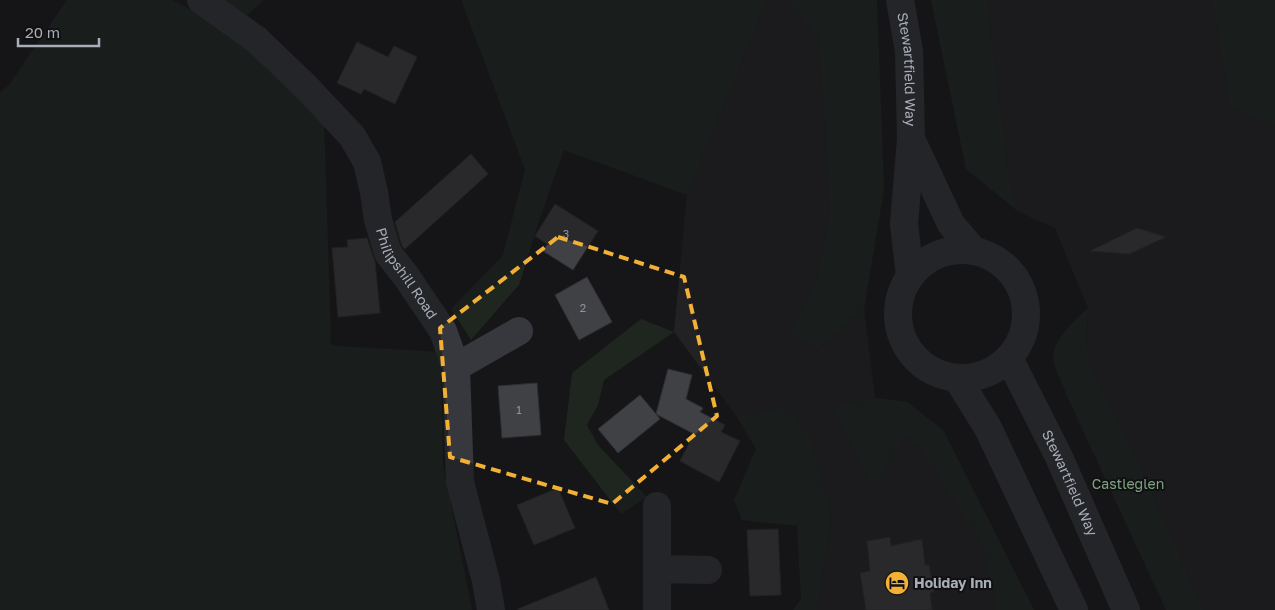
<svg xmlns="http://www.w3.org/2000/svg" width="1275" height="610" font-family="'Golos Text',sans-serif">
<rect width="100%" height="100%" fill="#161618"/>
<path fill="#222225" d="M 767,0 L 788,0 L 819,39 L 830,212 L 815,286 L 789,333 L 817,350 L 864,309 L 875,398 L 907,402 L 943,430 L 1034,610 L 817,610 L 832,514 L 787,406 L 737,417 L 674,332 L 687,195 Z
M 987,0 L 1212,0 L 1230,109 L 1275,126 L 1275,610 L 1204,610 L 1144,475 L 1090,367 L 1087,342 L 1088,308 L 1055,228 L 1019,212 L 1009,179 Z"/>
<path fill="#1e261f" d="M 67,0 L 172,0 L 215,22 L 324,115 L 331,344 L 339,346 L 441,352 L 443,465 L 472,610 L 0,610 L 0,92 L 8,86 Z
M 221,0 L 264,0 L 245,17 Z
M 461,0 L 767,0 L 687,195 L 564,150 L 540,218 L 519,285 L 471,340 L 451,309 L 503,255 L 525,169 Z
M 788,0 L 877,0 L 884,189 L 864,309 L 817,350 L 789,333 L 815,286 L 830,212 L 819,39 Z
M 931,0 L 987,0 L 1009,179 L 1019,212 L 966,169 Z
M 1212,0 L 1275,0 L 1275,126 L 1230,109 Z
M 1088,308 L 1087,342 L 1090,367 L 1144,475 L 1204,610 L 1166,610 L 1067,396 C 1063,385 1057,374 1054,363 C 1049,343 1075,320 1088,308 Z
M 641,319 L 674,332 L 604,380 L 598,405 L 587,425 L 598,445 L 647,497 L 621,514 L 564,440 L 572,373 Z
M 875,398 L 907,402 L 943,430 L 1034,610 L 997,610 L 983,545 L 921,449 L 905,435 L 874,488 L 833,407 Z
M 787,406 L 808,435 L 832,514 L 817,610 L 793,610 L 801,599 L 797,526 L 742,520 L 734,500 L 756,449 L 737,417 Z"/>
<path fill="#404145" stroke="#303034" d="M 357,42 L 388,57 L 394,46 L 417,57 L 395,104 L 364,89 L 361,94 L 337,83 Z
M 471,154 L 488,174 L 405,249 L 402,246 L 395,222 Z
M 555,204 L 598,231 L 573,270 L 543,251 L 547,244 L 535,236 Z
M 1137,228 L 1166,237 L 1129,254 L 1090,251 Z
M 367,238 L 375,262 L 380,313 L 338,317 L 332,248 L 348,247 L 347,240 Z
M 587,277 L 612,322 L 579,340 L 555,295 Z
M 668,369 L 692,375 L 686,399 L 703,408 L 700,412 L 725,425 L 721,432 L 740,441 L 719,482 L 680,461 L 694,434 L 656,414 L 660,419 L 618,453 L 598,429 L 640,395 L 656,414 Z
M 537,383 L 541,435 L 502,438 L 498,386 Z
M 558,488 L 575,528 L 534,545 L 517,505 Z
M 778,529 L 781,595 L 750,596 L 747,530 Z
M 890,537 L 891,546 L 922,539 L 925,565 L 929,565 L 934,592 L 930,593 L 932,610 L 866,610 L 860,573 L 870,571 L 867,541 Z
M 596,577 L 609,610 L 518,610 L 518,609 Z"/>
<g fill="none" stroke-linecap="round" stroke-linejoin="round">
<g stroke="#37383d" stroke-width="28">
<path id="s1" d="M 201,0 L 257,40 L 305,86 L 352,136 L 367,162 L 374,192 L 378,220 L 388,253 L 406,276 L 443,331 L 456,367 L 460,482 L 486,581 L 491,610"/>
<path id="s2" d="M 900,0 L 909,51 L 911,139 L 904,224 L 910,276"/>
<path d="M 912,141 L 951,224 L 974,251"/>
<circle cx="962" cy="314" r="64"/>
<path id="s3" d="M 1009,358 L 1059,457 L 1126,610"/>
<path d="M 456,367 L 519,331"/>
<path d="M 957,378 L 988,428 L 1074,610"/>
<path d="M 657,506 L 657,610"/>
<path d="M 658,569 L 708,570"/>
</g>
</g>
<path d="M0 0H1275V610H0ZM 558,237 L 684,277 L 717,416 L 612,504 L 450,457 L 440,328 Z" fill="#161618" fill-opacity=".55" fill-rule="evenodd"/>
<path fill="none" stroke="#f2b134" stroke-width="4" stroke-dasharray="10 6" stroke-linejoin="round" d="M 558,237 L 684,277 L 717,416 L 612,504 L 450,457 L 440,328 Z"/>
<defs>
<g id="hotel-disc" transform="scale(1.25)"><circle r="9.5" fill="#f2b134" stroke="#111113"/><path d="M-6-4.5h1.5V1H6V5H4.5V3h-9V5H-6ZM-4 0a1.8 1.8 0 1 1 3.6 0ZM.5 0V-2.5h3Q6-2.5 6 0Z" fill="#111"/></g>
</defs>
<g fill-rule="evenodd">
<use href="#hotel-disc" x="897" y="583"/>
</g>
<g text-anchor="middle" stroke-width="4" stroke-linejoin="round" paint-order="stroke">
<g font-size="11" fill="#8e929b">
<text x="566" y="238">3</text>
<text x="583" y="312">2</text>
<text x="519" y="414">1</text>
</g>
<g font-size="14" fill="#a8adb8" stroke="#111113">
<text dy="5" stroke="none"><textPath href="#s2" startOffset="70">Stewartfield Way</textPath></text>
<text dy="5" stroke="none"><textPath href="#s1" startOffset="354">Philipshill Road</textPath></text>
<text dy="5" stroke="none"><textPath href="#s3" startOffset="139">Stewartfield Way</textPath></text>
</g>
<g font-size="14" fill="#7fa381" stroke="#111113">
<text x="1128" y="489">Castleglen</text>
</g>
<g font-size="14" font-weight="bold" fill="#a8adb8" stroke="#111113" text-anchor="start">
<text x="914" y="588">Holiday Inn</text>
</g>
</g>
<path d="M18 38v8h81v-8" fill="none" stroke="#a8adb8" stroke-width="2.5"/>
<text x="25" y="38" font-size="15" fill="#a8adb8" stroke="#111113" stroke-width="4" paint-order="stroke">20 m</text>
</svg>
